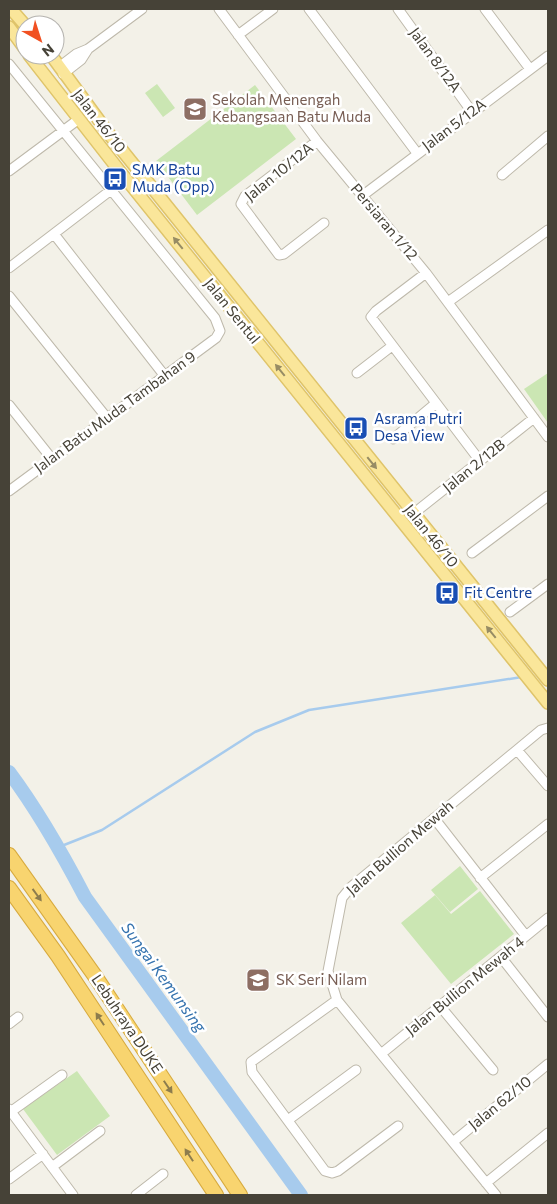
<svg xmlns="http://www.w3.org/2000/svg" width="557" height="1204" font-family="Commissioner,sans-serif">
<rect width="100%" height="100%" fill="#f3f1e8"/>
<path fill="#cbe6b3" d="M 157,84 L 175,108 L 163,117 L 145,93 Z
M 255,85 L 296,139 L 197,215 L 156,161 Z
M 548,373 L 548,423 L 524,389 Z
M 460,866 L 478,889 L 450,912 L 431,890 Z
M 480,891 L 514,934 L 451,984 L 401,923 L 435,895 L 451,914 Z
M 77,1071 L 110,1116 L 57,1155 L 23,1109 Z"/>
<g fill="none" stroke-linecap="round" stroke-linejoin="round">
<path stroke="#a7cbed" stroke-width="2.5" d="M 59,847 L 102,830 L 255,732 L 309,710 L 522,677"/>
<path stroke="#a7cbed" stroke-width="14" d="M 9,772 C 39,812 62,853 85,897 L 301,1195"/>
<g stroke="#beb9ab" stroke-width="11">
<path id="minor" d="M 219,9 L 317,141 L 426,273 L 548,437
M 309,9 L 417,153
M 398,9 L 472,112
M 485,9 L 530,69
M 238,35 L 273,9
M 9,64 L 215,318 L 220,331 L 216,338 L 9,491
M 59,67 L 76,54 L 88,49 L 142,9
M 63,74 L 81,60 L 88,49
M 317,141 L 245,196 L 241,204 L 279,255 L 284,254 L 324,223
M 9,171 L 79,119
M 502,175 L 548,136
M 362,196 L 548,56
M 54,234 L 164,375
M 9,268 L 111,190
M 426,273 L 376,311 L 371,317 L 480,461
M 9,296 L 107,418
M 448,302 L 548,230
M 357,373 L 392,346
M 9,405 L 52,459
M 393,439 L 435,404
M 413,514 L 534,418
M 472,553 L 548,496
M 510,612 L 548,584
M 517,750 L 548,786
M 434,818 L 526,936
M 480,878 L 548,824
M 501,957 L 548,1017
M 337,1000 L 251,1062 L 252,1072 L 325,1171 L 332,1173 L 338,1171 L 398,1126
M 440,1006 L 493,1070
M 9,1024 L 18,1017
M 381,1054 L 548,918
M 9,1109 L 73,1195
M 9,1113 L 62,1075
M 288,1120 L 356,1070
M 453,1142 L 548,1064
M 52,1167 L 100,1131
M 9,1179 L 43,1154
M 486,1183 L 548,1133
M 136,1195 L 163,1174
M 496,1195 L 337,1000 L 328,971 L 342,898 L 351,887 L 541,730 L 548,728"/>
</g>
<g stroke="#dfc46a" stroke-width="14">
<path id="major" d="M 11,9 L 25,25
M 9,27 L 25,49
M 29,55 L 118,169 L 548,703
M 51,55 L 109,134 L 548,680"/>
</g>
<g stroke="#d7aa3e" stroke-width="16">
<path id="highway" d="M 9,855 L 95,976 L 240,1195
M 9,888 L 58,956 L 216,1195"/>
</g>
<use href="#minor" stroke="#fff" stroke-width="9"/>
<use href="#major" stroke="#fae69a" stroke-width="11"/>
<use href="#highway" stroke="#f8d46f" stroke-width="14"/>
</g>
<defs><path id="oneway-solid" d="M-6-.8H1V-3.2L6.5 0L1 3.2V.8H-6Z" transform="scale(1.25)"/></defs>
<g fill="#978c64">
<use href="#oneway-solid" transform="translate(178 243) rotate(-129)"/>
<use href="#oneway-solid" transform="translate(280 370) rotate(-129)"/>
<use href="#oneway-solid" transform="translate(372 463) rotate(51)"/>
<use href="#oneway-solid" transform="translate(491 632) rotate(-129)"/>
</g>
<g fill="#8d7c4d">
<use href="#oneway-solid" transform="translate(37 895) rotate(54)"/>
<use href="#oneway-solid" transform="translate(100 1019) rotate(-123)"/>
<use href="#oneway-solid" transform="translate(168 1087) rotate(56)"/>
<use href="#oneway-solid" transform="translate(189 1155) rotate(-123)"/>
</g>
<defs>
<g id="school-square" transform="scale(1.25)"><rect x="-9" y="-9" width="18" height="18" rx="4" fill="#8d6e63" stroke="#fff"/><path d="M0-5L7-2L0 1L-7-2ZM-4 1L0 2.5L4 1V4Q0 6-4 4Z" fill="#fff"/></g>
<g id="bus-square" transform="scale(1.25)"><rect x="-9" y="-9" width="18" height="18" rx="4" fill="#1a4fb4" stroke="#fff"/><path d="M-5-6H5V4H4V6H2V4H-2V6H-4V4H-5ZM-3.5-4V0h7V-4ZM-3.5 1.2v1.5H-2V1.2ZM2 1.2v1.5H3.5V1.2Z" fill="#fff"/></g>
</defs>
<g fill-rule="evenodd">
<use href="#school-square" x="195" y="109"/>
<use href="#bus-square" x="115" y="179"/>
<use href="#bus-square" x="356" y="428"/>
<use href="#bus-square" x="447" y="593"/>
<use href="#school-square" x="258" y="980"/>
</g>
<g text-anchor="middle" stroke-width="5" stroke-linejoin="round" paint-order="stroke">
<g font-size="15" fill="#464237" stroke="#fff">
<text transform="translate(435 60) rotate(54)" y="5">Jalan 8/12A</text>
<text transform="translate(99 121) rotate(52)" y="5">Jalan 46/10</text>
<text transform="translate(454 125) rotate(-37)" y="5">Jalan 5/12A</text>
<text transform="translate(279 172) rotate(-39)" y="5">Jalan 10/12A</text>
<text transform="translate(384 222) rotate(50)" y="5">Persiaran 1/12</text>
<text transform="translate(232 311) rotate(51)" y="5">Jalan Sentul</text>
<text transform="translate(115 412) rotate(-36)" y="5">Jalan Batu Muda Tambahan 9</text>
<text transform="translate(474 466) rotate(-39)" y="5">Jalan 2/12B</text>
<text transform="translate(431 536) rotate(51)" y="5">Jalan 46/10</text>
<text transform="translate(400 848) rotate(-41)" y="5">Jalan Bullion Mewah</text>
<text transform="translate(465 986) rotate(-39)" y="5">Jalan Bullion Mewah 4</text>
<text transform="translate(127 1024) rotate(56)" y="5">Lebuhraya DUKE</text>
<text transform="translate(500 1103) rotate(-39)" y="5">Jalan 62/10</text>
</g>
<g font-size="15" fill="#785e54" stroke="#fff" text-anchor="start">
<text x="212" y="105">Sekolah Menengah<tspan x="212" dy="17">Kebangsaan Batu Muda</tspan></text>
<text x="276" y="985">SK Seri Nilam</text>
</g>
<g font-size="15" fill="#164399" stroke="#fff" text-anchor="start">
<text x="132" y="175">SMK Batu<tspan x="132" dy="17">Muda (Opp)</tspan></text>
<text x="374" y="424">Asrama Putri<tspan x="374" dy="17">Desa View</tspan></text>
<text x="464" y="598">Fit Centre</text>
</g>
<g font-size="16" font-style="italic" fill="#3472ae" stroke="#fff">
<text transform="translate(164 977) rotate(54)" y="6">Sungai Kemunsing</text>
</g>
</g>
<rect width="557" height="1204" fill="none" stroke="#464237" stroke-width="20"/>
<g transform="translate(40 40) rotate(141)"><circle r="24" fill="#ffffff" stroke="#b5b3af"/>
<path d="M0-4L9 19L0 12L-9 19Z" fill="#f15021"/>
<text y="-8" font-size="14" font-weight="bold" text-anchor="middle" fill="#464237">N</text>
</g>
</svg>
